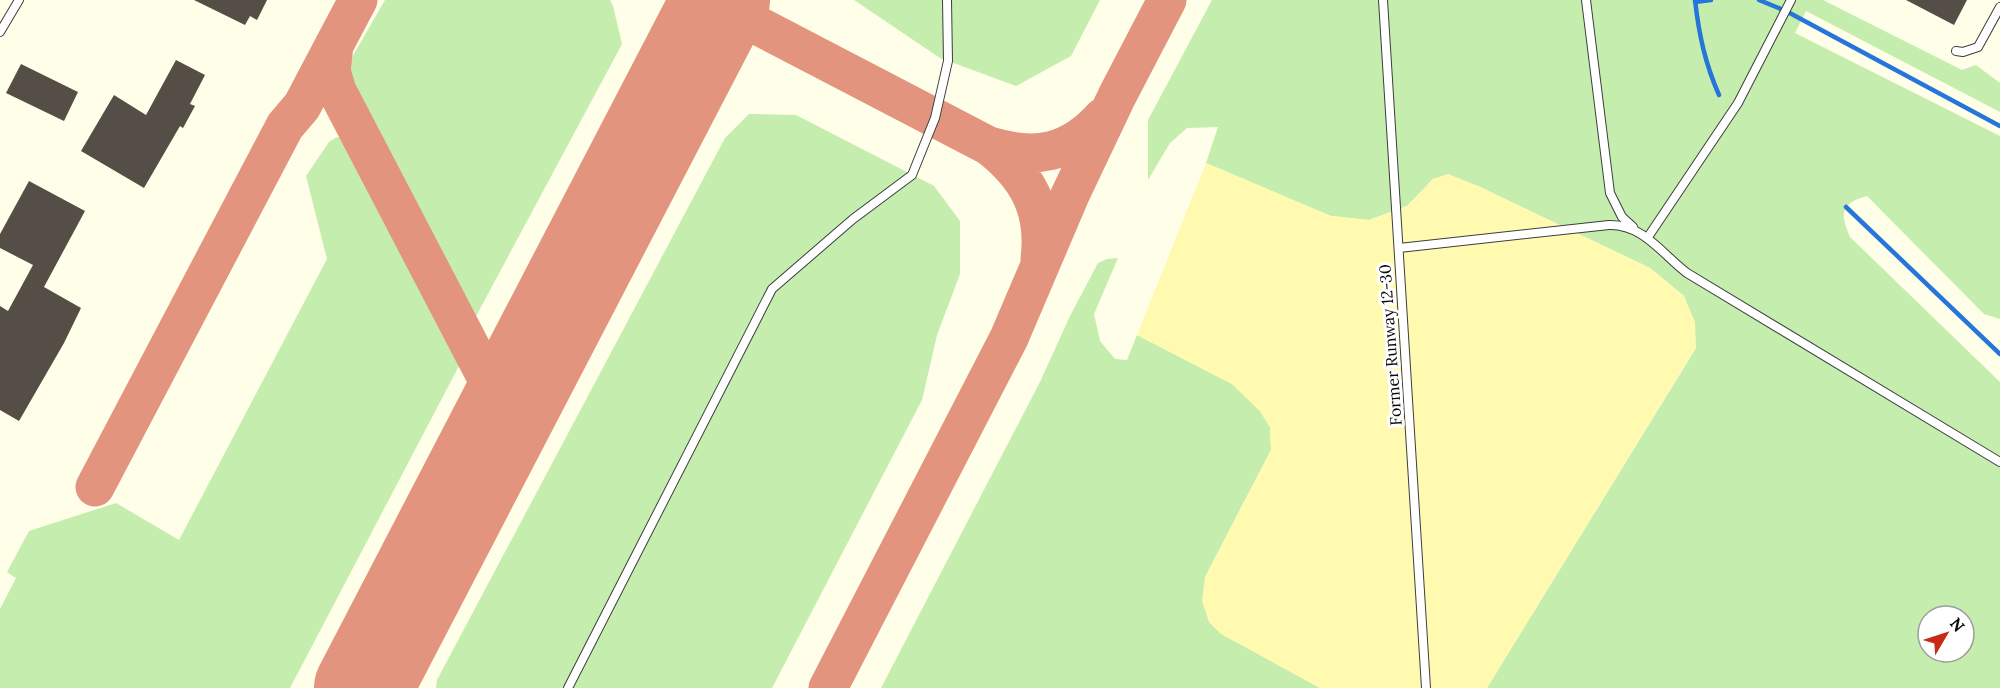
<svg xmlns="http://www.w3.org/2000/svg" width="2000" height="688" font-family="Lora,serif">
<rect width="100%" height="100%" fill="#fffee8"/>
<path fill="#c4edae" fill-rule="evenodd" d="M 385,0 L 610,0 L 613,6 L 622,44 L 474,320 L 344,71 Z
M 854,0 L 1100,0 L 1071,56 L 1016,86 L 940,58 Z
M 1212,0 L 1823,0 L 1962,70 L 1976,65 L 2000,83 L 2000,112 L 1806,11 L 1795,33 L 2000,136 L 2000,319 L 1984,314 L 1867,196 C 1840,203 1840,214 1850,237 L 2000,382 L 2000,688 L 1487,688 L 1696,348 L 1684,296 L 1650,268 L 1478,186 L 1448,175 L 1433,179 L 1407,206 L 1369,220 L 1331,216 L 1206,163 L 1218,127 L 1187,128 L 1170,143 L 1148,180 L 1148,120 ZM 1928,616 L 1964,616 L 1964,652 L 1928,652 Z
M 749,114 L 796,115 L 934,186 L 960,221 L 960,274 L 937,335 L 922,400 L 772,688 L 436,688 L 437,680 L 725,138 Z
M 337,137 L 343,139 L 348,144 L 460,364 L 290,688 L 0,688 L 0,609 L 16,578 L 7,572 L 29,531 L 116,503 L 179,540 L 327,259 L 306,176 L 329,142 Z
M 1118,258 L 1094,314 L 1100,341 L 1115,359 L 1127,360 L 1137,335 L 1232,384 L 1260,411 L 1270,427 L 1271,450 L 1205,577 L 1209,622 L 1222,634 L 1320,688 L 881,688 L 1040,382 L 1070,316 L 1098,263 L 1107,259 Z"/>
<path fill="#fffab0" d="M 1206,163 L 1331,216 L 1369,220 L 1407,206 L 1433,179 L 1448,174 L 1478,186 L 1650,268 L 1684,296 L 1695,322 L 1696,347 L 1487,688 L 1320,688 L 1221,634 L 1209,622 L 1202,601 L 1205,577 L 1271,450 L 1270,427 L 1260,411 L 1232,384 L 1137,335 Z"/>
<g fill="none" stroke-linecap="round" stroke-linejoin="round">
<path stroke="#2675db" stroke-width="4.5" d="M 1695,0 C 1699,35 1705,63 1719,95
M 1759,0 L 1786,11 L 2000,126
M 1695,2 L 1711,0
M 1846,207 L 2000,354"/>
<path stroke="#e3947f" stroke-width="39" d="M 709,0 L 989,146 C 1028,176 1046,210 1040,259
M 334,45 L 331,71 L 337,91 L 506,415
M 989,146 C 1035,160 1070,154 1103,117
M 95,487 L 285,126 L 302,106 L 358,0
M 828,688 L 1009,338 L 1070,195 L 1117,96 L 1167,0"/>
<path stroke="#e3947f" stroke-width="98" d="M 363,688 L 721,0"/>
</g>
<path fill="#544e46" d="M 194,0 L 267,0 L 257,20 L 250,16 L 245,25 Z
M 1906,0 L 1967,0 L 1954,25 Z
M 176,60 L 205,75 L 190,104 L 195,106 L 183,128 L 180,126 L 144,188 L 81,151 L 114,95 L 146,115 Z
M 21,64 L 78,92 L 64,121 L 6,93 Z
M 29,181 L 85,211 L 44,287 L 81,308 L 64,343 L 19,421 L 0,410 L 0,306 L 8,311 L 33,265 L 0,248 L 0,234 Z"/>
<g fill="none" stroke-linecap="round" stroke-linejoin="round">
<g stroke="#3d3d3d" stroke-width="10">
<path id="lane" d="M 1383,0 L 1426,688
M 1586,0 L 1610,193 L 1622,217 L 1633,227
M 0,32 L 19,0
M 1956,51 L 1963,52 L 1978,47 L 2000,7
M 1648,237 L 1738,103 L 1791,0
M 1399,248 L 1609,225 C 1643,224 1662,254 1687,273 L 2000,462
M 568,688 L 772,289 L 853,219 L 912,175 L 935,118 L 948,61 L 947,0"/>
</g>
<use href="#lane" stroke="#fff" stroke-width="8"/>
</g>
<g text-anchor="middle" stroke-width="6" stroke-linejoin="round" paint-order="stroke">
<g font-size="16" fill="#0a0a0a" stroke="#fff">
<text transform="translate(1390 345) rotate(-94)" y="6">Former Runway 12-30</text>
</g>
</g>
<g transform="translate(1946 634) rotate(51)"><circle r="28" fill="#ffffff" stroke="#9d9d9d" stroke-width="1.5"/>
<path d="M0-4.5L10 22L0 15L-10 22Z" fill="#c72a16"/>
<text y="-9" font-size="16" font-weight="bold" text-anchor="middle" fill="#0a0a0a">N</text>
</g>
</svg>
